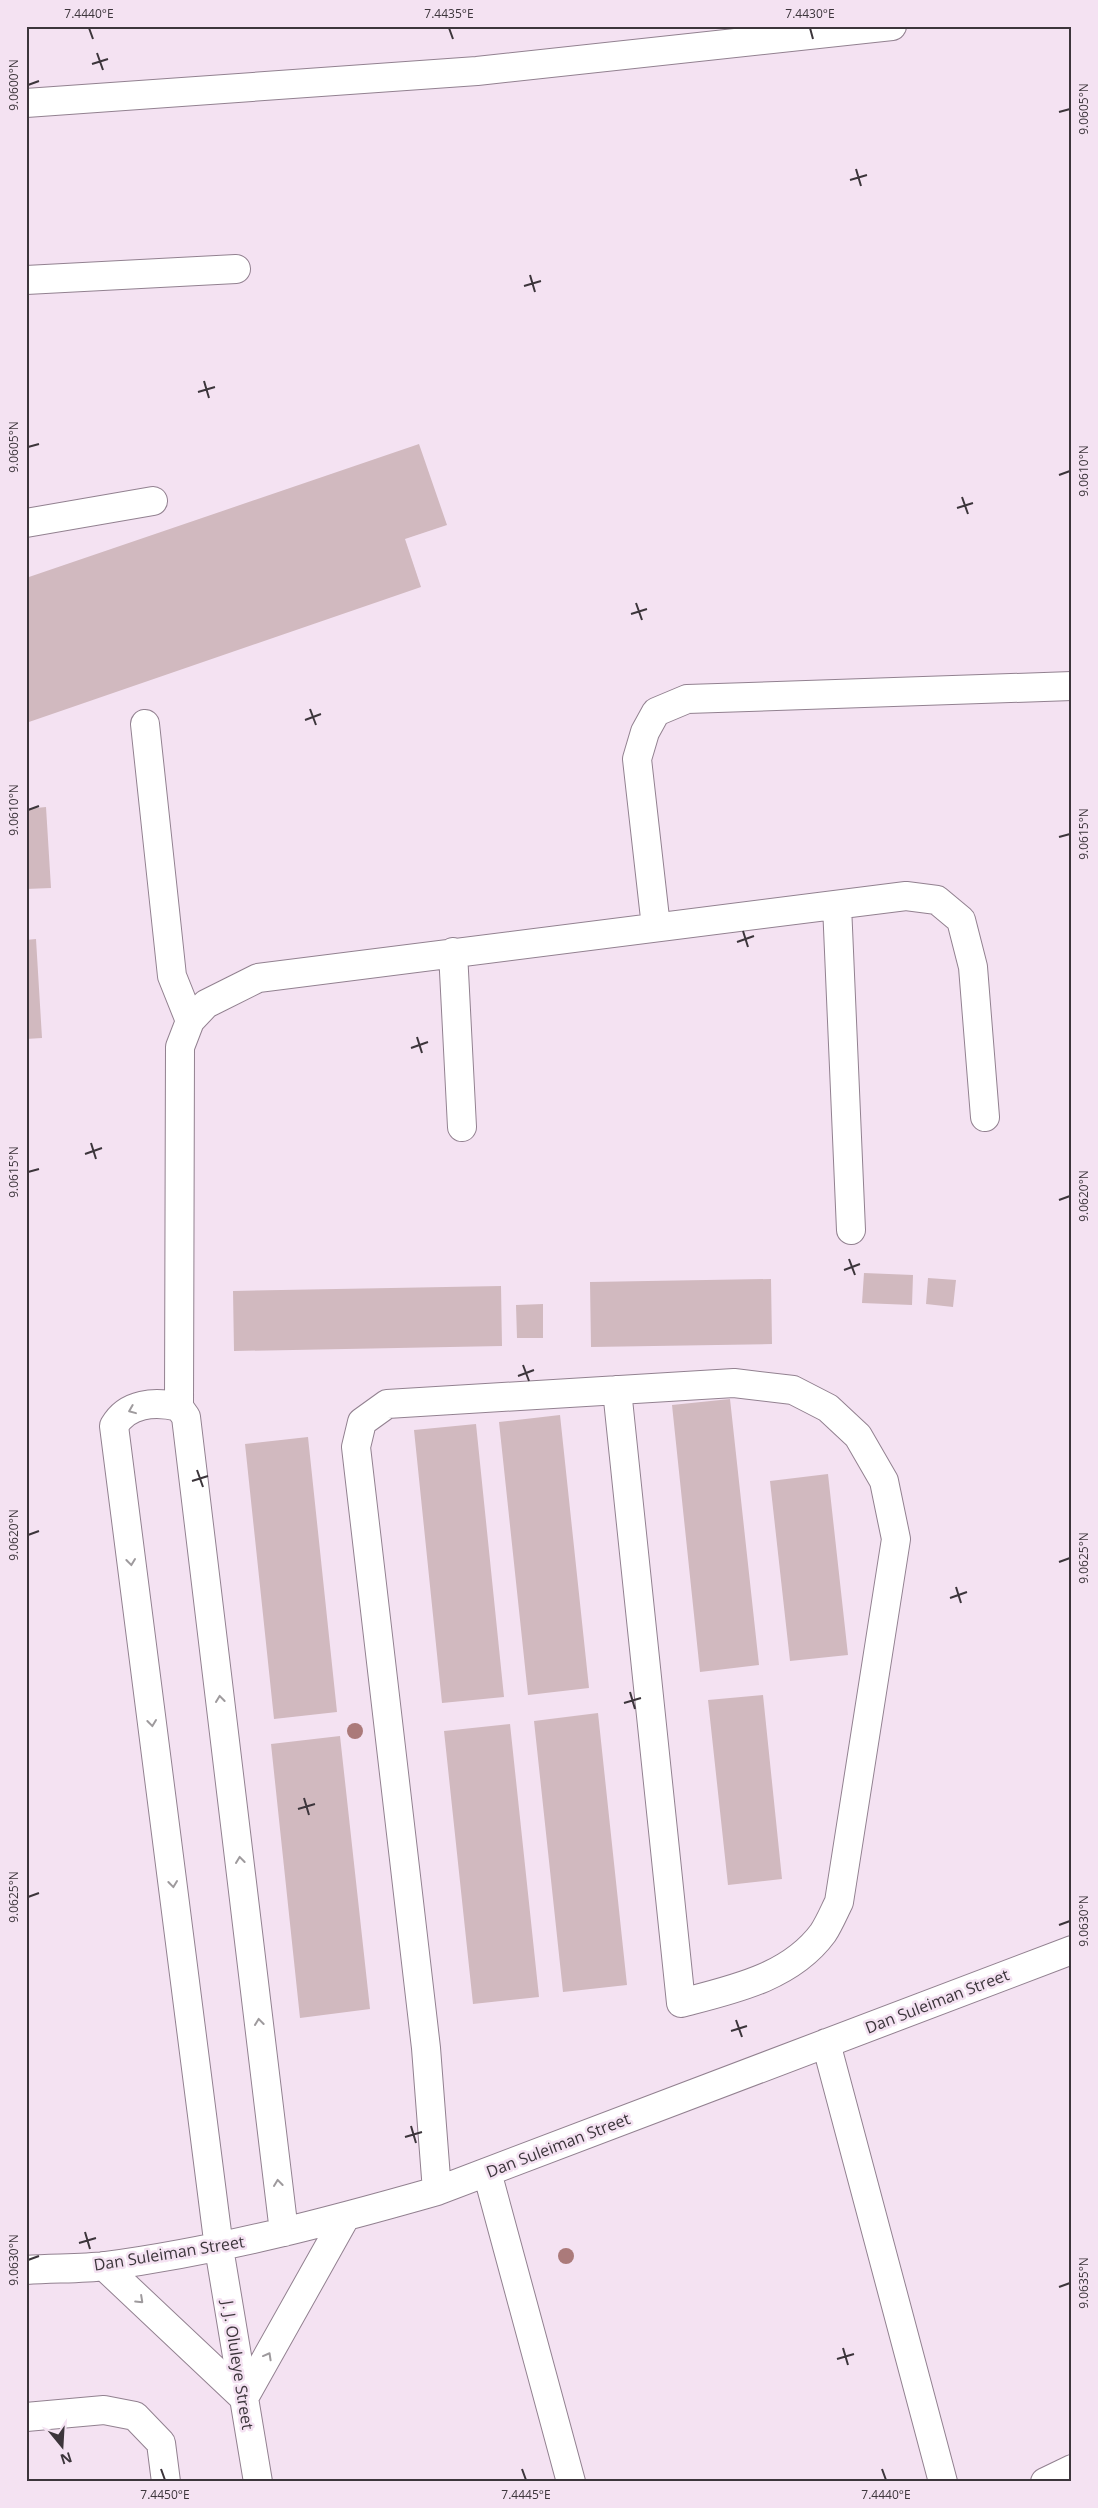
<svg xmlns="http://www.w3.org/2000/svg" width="1098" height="2508" font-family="'Open Sans',sans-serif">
<rect width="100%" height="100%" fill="#f4e2f2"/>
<path fill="#d1b9bf" d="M 419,444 L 447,525 L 405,539 L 421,587 L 26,723 L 26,578 Z
M 46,807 L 51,888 L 26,889 L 26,809 Z
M 36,939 L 42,1038 L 26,1039 L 26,940 Z
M 864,1273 L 913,1275 L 912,1305 L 862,1303 Z
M 928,1278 L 956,1280 L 953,1307 L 926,1304 Z
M 771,1279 L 772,1344 L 591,1347 L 590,1282 Z
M 501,1286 L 502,1346 L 234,1351 L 233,1291 Z
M 543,1304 L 543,1338 L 517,1338 L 516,1305 Z
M 730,1399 L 759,1665 L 700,1672 L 672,1405 Z
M 560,1415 L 589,1688 L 528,1695 L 499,1422 Z
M 476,1424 L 504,1697 L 442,1703 L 414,1430 Z
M 308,1437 L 337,1712 L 274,1719 L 245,1444 Z
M 828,1474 L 848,1655 L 790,1661 L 770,1481 Z
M 763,1695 L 782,1879 L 728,1885 L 708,1700 Z
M 598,1713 L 627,1985 L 563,1992 L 534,1721 Z
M 510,1724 L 539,1997 L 473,2004 L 444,1731 Z
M 340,1736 L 370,2009 L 300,2018 L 271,1744 Z"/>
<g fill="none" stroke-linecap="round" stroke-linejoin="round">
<g stroke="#928190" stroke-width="30">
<path id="minor" d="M 26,103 L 477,71 L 892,26
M 26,280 L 236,269
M 26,523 L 153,501
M 145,724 L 172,976 L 190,1021
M 837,905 L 851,1230
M 656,927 L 637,759 L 645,732 L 656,712 L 687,699 L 1072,686
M 453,952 L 462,1127
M 179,1407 C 155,1401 127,1403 114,1426 L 219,2248 L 258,2482
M 826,2043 L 943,2482
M 487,2172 L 571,2482
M 437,2191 L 426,2048 L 356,1447 L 362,1422 L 387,1404 L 734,1383 L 793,1390 L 828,1408 L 858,1436 L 884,1481 L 896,1539 L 839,1902 C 834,1912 829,1924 823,1933 C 790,1978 731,1990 681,2003 L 617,1390
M 284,2232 L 186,1417 L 179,1407 L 180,1047 L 190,1021 L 206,1004 L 258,978 L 906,896 L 937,900 L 961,920 L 973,967 L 985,1117
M 104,2266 L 244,2398 L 345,2218
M 26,2270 C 53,2268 80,2269 106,2266 C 219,2251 328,2222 437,2191 L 1072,1950
M 26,2417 L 104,2410 L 135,2416 L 161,2443 L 166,2482
M 1045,2482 L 1072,2469"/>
</g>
<use href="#minor" stroke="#fff" stroke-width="28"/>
</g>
<g fill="#ab7a7a">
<circle cx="355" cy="1731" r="8"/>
<circle cx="566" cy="2256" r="8"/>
</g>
<defs><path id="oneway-chevron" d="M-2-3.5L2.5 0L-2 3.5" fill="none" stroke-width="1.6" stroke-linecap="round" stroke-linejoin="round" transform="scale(1.25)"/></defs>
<g stroke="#9e9a9d">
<use href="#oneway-chevron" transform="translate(132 1410) rotate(158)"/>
<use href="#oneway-chevron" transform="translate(131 1562) rotate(83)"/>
<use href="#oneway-chevron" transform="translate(220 1699) rotate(-97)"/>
<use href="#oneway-chevron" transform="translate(152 1723) rotate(83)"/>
<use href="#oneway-chevron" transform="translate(240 1860) rotate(-97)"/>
<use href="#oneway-chevron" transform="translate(173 1884) rotate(83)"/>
<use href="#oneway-chevron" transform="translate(259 2022) rotate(-97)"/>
<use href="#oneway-chevron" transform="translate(278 2183) rotate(-97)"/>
<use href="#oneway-chevron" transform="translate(140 2300) rotate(43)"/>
<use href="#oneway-chevron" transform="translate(268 2356) rotate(-61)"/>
</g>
<path fill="none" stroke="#3c353b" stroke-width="2" d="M 89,28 L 93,39M 449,28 L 453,39M 810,28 L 813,39M 97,53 L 103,70M 92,64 L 108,59M 28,85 L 39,81M 1059,112 L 1070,109M 856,169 L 861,186M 850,180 L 867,175M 530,275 L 535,292M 524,286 L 541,281M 204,381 L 209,398M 198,392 L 215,387M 28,447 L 39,444M 1059,475 L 1070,471M 962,497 L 968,514M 957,508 L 973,503M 636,603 L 642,620M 631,614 L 647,609M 310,709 L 316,725M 305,720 L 321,714M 28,810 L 39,806M 1059,837 L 1070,834M 743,931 L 748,947M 737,942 L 754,936M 417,1037 L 422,1053M 411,1048 L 428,1042M 91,1143 L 96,1159M 85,1154 L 102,1148M 28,1172 L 39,1169M 1059,1200 L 1070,1196M 849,1259 L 855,1275M 844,1270 L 860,1264M 523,1365 L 529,1381M 518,1376 L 534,1370M 197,1470 L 203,1487M 192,1481 L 208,1476M 28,1535 L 39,1531M 1059,1562 L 1070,1558M 956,1587 L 961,1603M 950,1598 L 967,1592M 630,1692 L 635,1709M 624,1703 L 641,1698M 304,1798 L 309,1815M 298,1809 L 315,1804M 28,1897 L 39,1893M 1059,1925 L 1070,1921M 736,2020 L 742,2037M 731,2031 L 747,2026M 411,2126 L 416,2143M 405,2137 L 422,2132M 85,2232 L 90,2249M 79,2243 L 96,2238M 28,2260 L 39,2256M 1059,2287 L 1070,2283M 843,2348 L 848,2365M 837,2359 L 854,2354M 161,2469 L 165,2480M 522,2469 L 526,2480M 882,2469 L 886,2480"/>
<g text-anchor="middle" stroke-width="5" stroke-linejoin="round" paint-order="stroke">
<g font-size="16" fill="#3c353b" stroke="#f4e2f2">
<text transform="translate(937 2001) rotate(-21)" y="6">Dan Suleiman Street</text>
<text transform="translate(558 2145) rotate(-21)" y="6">Dan Suleiman Street</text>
<text transform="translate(169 2253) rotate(-9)" y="6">Dan Suleiman Street</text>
<text transform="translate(238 2365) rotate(81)" y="6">J. J. Oluleye Street</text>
</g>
</g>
<rect width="1098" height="2508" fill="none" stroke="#f4e2f2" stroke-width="55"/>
<g transform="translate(62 2446) rotate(162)" stroke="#f4e2f2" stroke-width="4" paint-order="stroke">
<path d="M0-4L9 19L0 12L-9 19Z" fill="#3c353b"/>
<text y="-8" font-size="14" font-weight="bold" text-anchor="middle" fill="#3c353b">N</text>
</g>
<rect x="28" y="28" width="1042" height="2452" fill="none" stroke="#3c353b" stroke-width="2"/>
<g font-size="12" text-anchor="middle" fill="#3c353b">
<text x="89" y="18">7.4440°E</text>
<text x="449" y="18">7.4435°E</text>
<text x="810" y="18">7.4430°E</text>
<text transform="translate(14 85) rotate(-90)" y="4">9.0600°N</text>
<text transform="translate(1084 109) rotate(-90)" y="4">9.0605°N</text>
<text transform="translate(14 447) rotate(-90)" y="4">9.0605°N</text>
<text transform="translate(1084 471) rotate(-90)" y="4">9.0610°N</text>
<text transform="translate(14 810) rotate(-90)" y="4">9.0610°N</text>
<text transform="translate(1084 834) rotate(-90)" y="4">9.0615°N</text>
<text transform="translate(14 1172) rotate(-90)" y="4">9.0615°N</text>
<text transform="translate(1084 1196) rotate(-90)" y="4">9.0620°N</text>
<text transform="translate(14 1535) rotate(-90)" y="4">9.0620°N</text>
<text transform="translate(1084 1558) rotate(-90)" y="4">9.0625°N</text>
<text transform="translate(14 1897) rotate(-90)" y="4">9.0625°N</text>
<text transform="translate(1084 1921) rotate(-90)" y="4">9.0630°N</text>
<text transform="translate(14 2260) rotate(-90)" y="4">9.0630°N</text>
<text transform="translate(1084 2283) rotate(-90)" y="4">9.0635°N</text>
<text x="165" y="2499">7.4450°E</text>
<text x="526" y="2499">7.4445°E</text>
<text x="886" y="2499">7.4440°E</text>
</g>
</svg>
